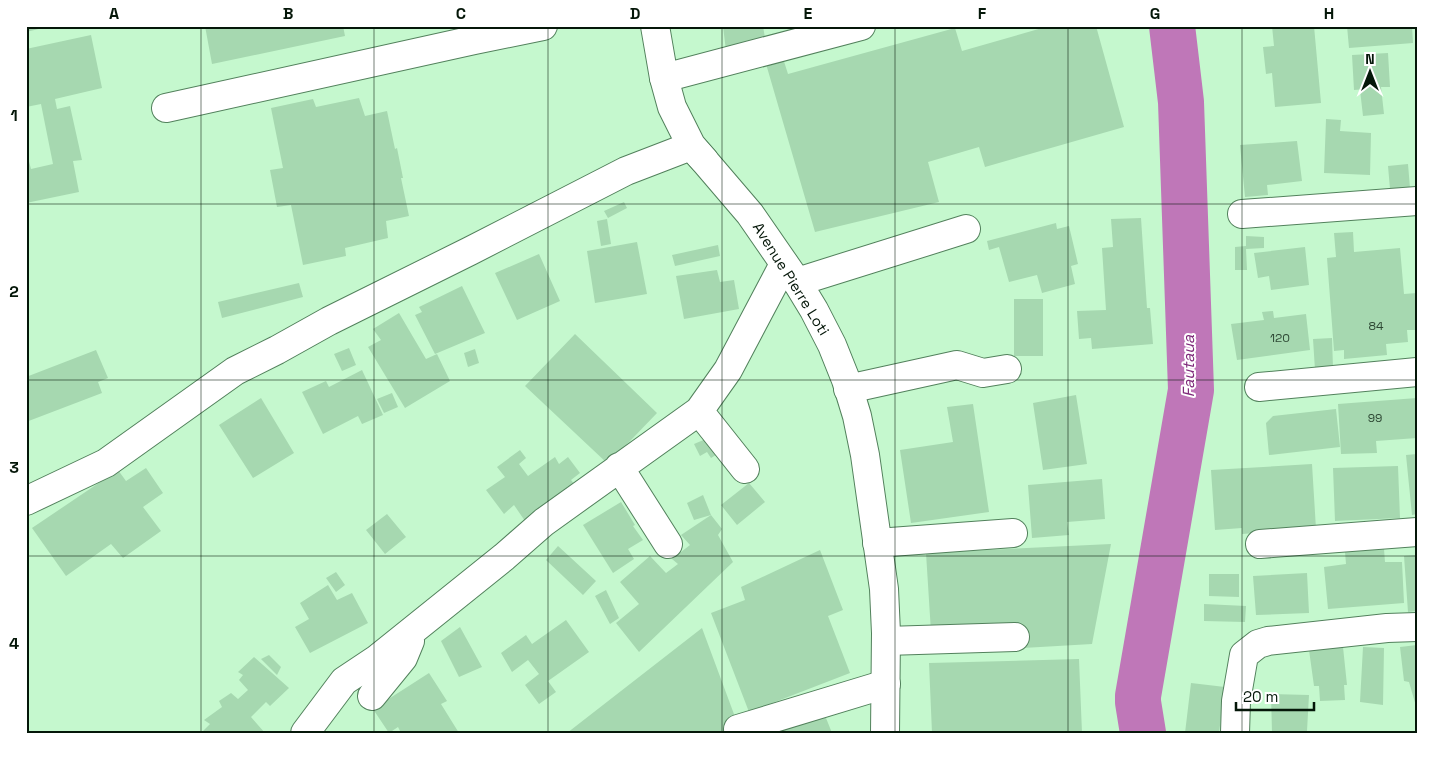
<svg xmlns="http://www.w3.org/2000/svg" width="1443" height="759" font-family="'Space Grotesk',sans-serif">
<rect width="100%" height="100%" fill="#c5f8ce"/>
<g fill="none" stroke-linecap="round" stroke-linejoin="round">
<path stroke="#bf77b8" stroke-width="46" d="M 1143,733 L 1138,702 L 1138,696 L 1191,390 L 1181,102 L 1172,26"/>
</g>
<path fill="#a6d8b0" d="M 26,26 L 47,26 L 47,27 L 26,32 Z
M 205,26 L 343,26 L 345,36 L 212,64 Z
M 723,26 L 763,26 L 766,44 L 726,51 Z
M 1049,26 L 1096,26 L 1124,127 L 985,167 L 979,147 L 928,162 L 939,202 L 815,232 L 764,57 L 781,52 L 788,74 L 955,28 L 962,51 Z
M 1272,26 L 1314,26 L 1321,103 L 1275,107 L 1272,73 L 1266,74 L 1263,47 L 1274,46 Z
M 1347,26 L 1412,26 L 1413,43 L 1349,48 Z
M 91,35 L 102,88 L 55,99 L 57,109 L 70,106 L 82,160 L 73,161 L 79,192 L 26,203 L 26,150 L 31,169 L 53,164 L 41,104 L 26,107 L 26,49 Z
M 1388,53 L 1390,87 L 1381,87 L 1384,114 L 1363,116 L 1360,90 L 1367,89 L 1354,90 L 1352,55 Z
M 359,98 L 365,116 L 387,111 L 395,149 L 397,148 L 403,178 L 401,178 L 409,216 L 386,221 L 388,238 L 345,248 L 346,256 L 303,265 L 291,205 L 277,207 L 270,170 L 283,168 L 271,108 L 313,99 L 316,107 Z
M 1326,119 L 1341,120 L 1340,131 L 1371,133 L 1370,175 L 1324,173 Z
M 1297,141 L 1302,181 L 1267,185 L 1268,195 L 1245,197 L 1240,145 Z
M 1408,164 L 1410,188 L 1390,189 L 1388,166 Z
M 624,202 L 627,208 L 608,218 L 604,211 Z
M 1141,218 L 1147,308 L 1150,308 L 1153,344 L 1092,349 L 1091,338 L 1079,339 L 1077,311 L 1106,310 L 1102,248 L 1113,247 L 1111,219 Z
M 607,219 L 611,244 L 601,246 L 597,221 Z
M 1056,223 L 1057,229 L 1069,226 L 1078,264 L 1071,266 L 1075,284 L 1042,293 L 1037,275 L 1009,282 L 999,247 L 989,250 L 987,241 Z
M 1353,232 L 1354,252 L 1400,248 L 1404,294 L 1417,293 L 1417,330 L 1407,330 L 1408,342 L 1386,344 L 1387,355 L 1344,359 L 1344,350 L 1334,351 L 1327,258 L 1336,257 L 1334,233 Z
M 1246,236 L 1264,237 L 1264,248 L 1246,249 L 1247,270 L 1235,270 L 1235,247 L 1246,246 Z
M 637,242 L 647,294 L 595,303 L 587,251 Z
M 718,245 L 720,256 L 675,266 L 672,255 Z
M 1305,247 L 1309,285 L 1271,290 L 1269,276 L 1258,278 L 1254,253 Z
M 539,254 L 560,301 L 517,320 L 495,273 Z
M 717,270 L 720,282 L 734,280 L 739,309 L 684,319 L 676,276 Z
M 299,283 L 303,297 L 222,318 L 218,302 Z
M 462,286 L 485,333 L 435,354 L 415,315 L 422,312 L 419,307 Z
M 1014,299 L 1043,299 L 1043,356 L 1014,356 Z
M 1273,311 L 1274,318 L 1306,314 L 1310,350 L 1237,360 L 1231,324 L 1264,320 L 1262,312 Z
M 399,313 L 426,359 L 437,354 L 450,381 L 405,408 L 368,347 L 381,340 L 373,329 Z
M 575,334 L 657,413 L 608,464 L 525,386 Z
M 1332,338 L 1333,368 L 1315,370 L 1313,339 Z
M 349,348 L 356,365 L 342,371 L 334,354 Z
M 475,349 L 479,363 L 468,367 L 464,353 Z
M 96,350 L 108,378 L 98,382 L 102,393 L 26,422 L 26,377 Z
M 362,370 L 383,415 L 362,424 L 358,416 L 323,434 L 302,392 L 326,381 L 329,387 Z
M 392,393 L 398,407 L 384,413 L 377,399 Z
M 1076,395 L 1087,464 L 1043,470 L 1033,403 Z
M 261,398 L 294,453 L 253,478 L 219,425 Z
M 1417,398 L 1417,438 L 1376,441 L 1377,453 L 1341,454 L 1338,404 Z
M 973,404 L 989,512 L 911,523 L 900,450 L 953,442 L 947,407 Z
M 1336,409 L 1340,447 L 1269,455 L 1266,423 L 1273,416 Z
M 713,436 L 724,450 L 711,458 L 707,452 L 700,456 L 694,444 Z
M 520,450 L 526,458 L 519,464 L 528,476 L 555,457 L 559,464 L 568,457 L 580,473 L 571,480 L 575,485 L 525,521 L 514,505 L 504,514 L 486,490 L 505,477 L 497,467 Z
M 1417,454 L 1417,514 L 1412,515 L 1406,455 Z
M 1312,464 L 1316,529 L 1242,534 L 1242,528 L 1215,530 L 1211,470 Z
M 1398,466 L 1400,518 L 1335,521 L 1333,468 Z
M 146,468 L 163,493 L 143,507 L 161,531 L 123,558 L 111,544 L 66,576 L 32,528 L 118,470 L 126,481 Z
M 1102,479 L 1105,519 L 1067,522 L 1069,535 L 1032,538 L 1028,485 Z
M 749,483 L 765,502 L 737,525 L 721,505 Z
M 703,495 L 711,515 L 694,520 L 687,503 Z
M 621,502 L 635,525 L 633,526 L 643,540 L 628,549 L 634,559 L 613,573 L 583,525 Z
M 387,514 L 406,537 L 385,554 L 366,530 Z
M 711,515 L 722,529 L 718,535 L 733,562 L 639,652 L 616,623 L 639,604 L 620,582 L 650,556 L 666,573 L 678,564 L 672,559 L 690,545 L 681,535 Z
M 1111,544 L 1092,644 L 1023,648 L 1020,627 L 931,632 L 926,553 Z
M 558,546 L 596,581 L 583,595 L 546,560 Z
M 1384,549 L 1385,562 L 1402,562 L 1404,603 L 1328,609 L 1324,567 L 1346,564 L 1345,552 Z
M 820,550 L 843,610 L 828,616 L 850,673 L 749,712 L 711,613 L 745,600 L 741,587 Z
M 1417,555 L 1417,611 L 1408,612 L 1404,556 Z
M 336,572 L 345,585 L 336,592 L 326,578 Z
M 1307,573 L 1309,613 L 1256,615 L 1253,576 Z
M 1209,574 L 1239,574 L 1239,597 L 1209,596 Z
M 328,585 L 337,600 L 352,593 L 368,623 L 310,653 L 295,627 L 309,619 L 300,603 Z
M 606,590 L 619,618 L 610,624 L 595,596 Z
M 1204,604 L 1246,606 L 1245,622 L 1204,621 Z
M 566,620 L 589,652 L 548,681 L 556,692 L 539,704 L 525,685 L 539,674 L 528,660 L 512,672 L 501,653 L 526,635 L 532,644 Z
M 460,627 L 482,667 L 459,677 L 441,641 Z
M 702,628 L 741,733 L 567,733 Z
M 1417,645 L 1417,706 L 1416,706 L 1409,682 L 1404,681 L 1400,647 Z
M 1343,647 L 1347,685 L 1344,685 L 1345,700 L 1320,701 L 1319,686 L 1314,686 L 1309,650 Z
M 1363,647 L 1384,648 L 1383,705 L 1360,702 Z
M 269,655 L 281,667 L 277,675 L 261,659 Z
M 254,657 L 289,688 L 270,706 L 266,702 L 251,717 L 265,733 L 201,733 L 210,724 L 204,720 L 222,707 L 219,701 L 231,693 L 238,699 L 248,690 L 239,680 L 243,675 L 238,672 Z
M 1079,659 L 1082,733 L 932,733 L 929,663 Z
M 429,673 L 447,701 L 441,704 L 459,733 L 401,733 L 398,727 L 389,733 L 373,709 Z
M 1191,683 L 1225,687 L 1219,733 L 1185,733 Z
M 1271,694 L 1309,695 L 1307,731 L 1315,731 L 1315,733 L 1272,733 Z
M 824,713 L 832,733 L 758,733 Z"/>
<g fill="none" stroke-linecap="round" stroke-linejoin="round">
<g stroke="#52815c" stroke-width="30">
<path id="minor" d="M 664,78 L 861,26
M 166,108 L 474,40 L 543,26
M 1242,214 L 1417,201
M 797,282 L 966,229
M 1259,387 L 1417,372
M 848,389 L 957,365 L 983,373 L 1007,369
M 699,411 L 745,469
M 619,467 L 668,544
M 26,501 L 106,463 L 235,371 L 277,350 L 329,321 L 470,251 L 626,171 L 691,146 L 704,160
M 877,543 L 1013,533
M 1260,544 L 1417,532
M 886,641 L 1015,637
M 372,696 L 403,658 L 410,641
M 738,729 L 886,684
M 305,733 L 344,681 L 377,659 L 504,557 L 544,522 L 699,411 L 728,370 L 784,264
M 1235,733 L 1236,701 L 1244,655 L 1258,644 L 1268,641 L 1387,628 L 1417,627"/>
</g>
<g stroke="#52815c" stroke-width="30">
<path id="major" d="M 655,26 L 664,78 L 672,107 L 691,145 L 750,214 L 797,282 L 814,310 L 832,345 L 846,380 L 857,416 L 865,455 L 884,589 L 886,633 L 885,733"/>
</g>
<use href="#minor" stroke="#fff" stroke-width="28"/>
<use href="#major" stroke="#fff" stroke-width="28"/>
</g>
<path fill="none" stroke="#051709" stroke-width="1" stroke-opacity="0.55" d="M 201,26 L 201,733M 374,26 L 374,733M 548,26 L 548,733M 722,26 L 722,733M 895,26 L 895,733M 1068,26 L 1068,733M 1242,26 L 1242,733M 26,204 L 1417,204M 26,380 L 1417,380M 26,556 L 1417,556"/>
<g text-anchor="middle" stroke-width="4" stroke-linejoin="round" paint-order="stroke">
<g font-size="12" fill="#2d4733">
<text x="1376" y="330">84</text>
<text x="1280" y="342">120</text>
<text x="1375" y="422">99</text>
</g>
<g font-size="15" fill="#051709" stroke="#fff">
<text transform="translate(791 279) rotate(58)" y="5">Avenue Pierre Loti</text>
</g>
<g font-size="16" font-style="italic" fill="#7f2a7a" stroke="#fff">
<text transform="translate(1188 366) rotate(-90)" y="6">Fautaua</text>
</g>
</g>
<rect width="1443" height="759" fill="none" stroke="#ffffff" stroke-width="55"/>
<g transform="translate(1370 72)" stroke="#ffffff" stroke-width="4" paint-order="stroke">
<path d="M0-4L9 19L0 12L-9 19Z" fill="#051709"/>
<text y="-8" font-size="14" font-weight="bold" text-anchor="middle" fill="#051709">N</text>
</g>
<path d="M1236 702v8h78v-8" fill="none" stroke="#051709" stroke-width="2.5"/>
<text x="1243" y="702" font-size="15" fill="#051709" stroke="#ffffff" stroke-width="4" paint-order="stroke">20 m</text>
<rect x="28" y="28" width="1388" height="704" fill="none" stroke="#051709" stroke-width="2"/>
<g font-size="16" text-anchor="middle" font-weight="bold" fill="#051709">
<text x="114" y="19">A</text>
<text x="288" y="19">B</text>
<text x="461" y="19">C</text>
<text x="635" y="19">D</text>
<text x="808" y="19">E</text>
<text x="982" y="19">F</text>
<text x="1155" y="19">G</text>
<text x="1329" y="19">H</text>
<text x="14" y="121">1</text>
<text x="14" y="297">2</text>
<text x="14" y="473">3</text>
<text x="14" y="649">4</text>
</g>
</svg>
